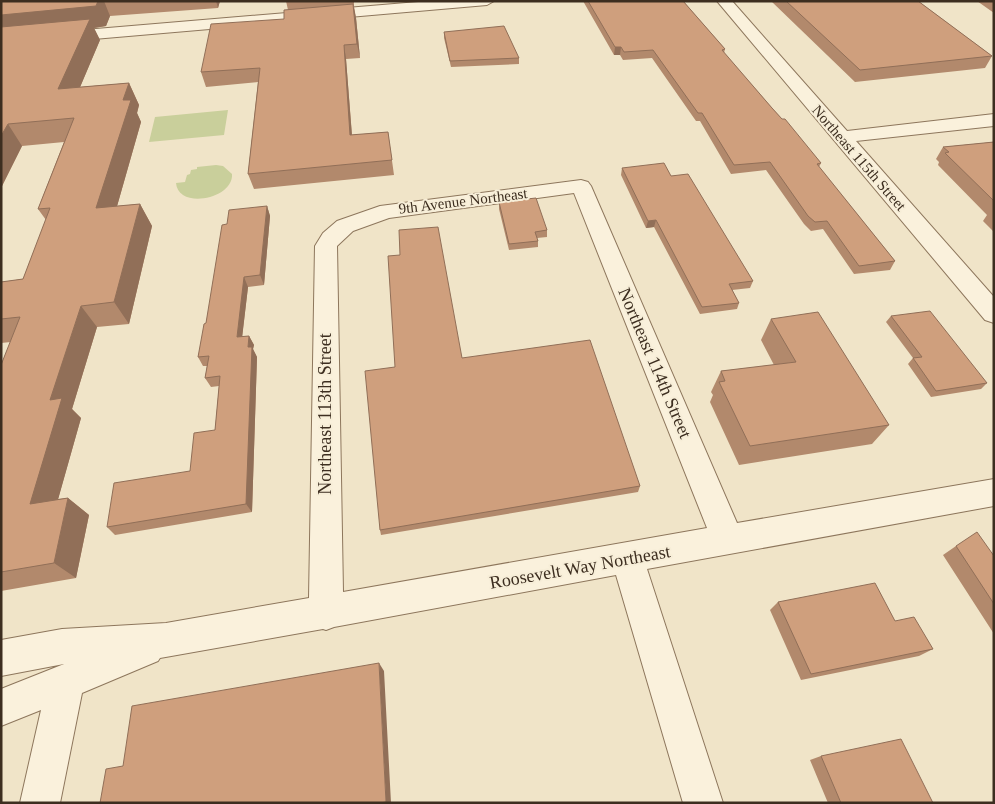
<svg xmlns="http://www.w3.org/2000/svg" width="995" height="804" font-family="Georgia,serif">
<rect width="100%" height="100%" fill="#f0e4c8"/>
<path fill="#c9cf9b" d="M 228,110 L 224,135 L 149,142 L 155,117 Z
M 216,165 L 223,166 L 232,174 C 234,199 178,210 176,183 L 185,182 L 187,175 L 190,174 L 191,170 L 197,169 L 197,167 Z"/>
<g fill="none" stroke-linecap="round" stroke-linejoin="round">
<g stroke="#8d765c" stroke-width="2">
<path id="minor" d="M 430,1 L 494,1 L 487,5 L 1,47 L 1,37 Z
M 717,1 L 732,1 L 847,131 L 994,114 L 994,126 L 856,141 L 994,297 L 994,323 L 985,320 Z
M 581,180 L 588,182 L 591,186 L 737,523 L 994,479 L 994,506 L 647,569 L 723,803 L 683,803 L 616,575 L 334,627 L 326,630 L 323,629 L 160,658 L 158,661 L 82,693 L 60,803 L 20,803 L 41,710 L 1,726 L 1,689 L 64,664 L 1,676 L 1,640 L 62,629 L 166,623 L 309,598 L 315,246 L 323,233 L 337,221 L 380,206 ZM 574,193 L 707,528 L 343,592 L 337,246 L 353,231 L 389,218 Z"/>
</g>
<use href="#minor" fill="#faf1dc" fill-rule="evenodd"/>
</g>
<path fill="#b2896c" d="M 1,1 L 220,1 L 218,8 L 110,16 L 106,26 L 94,28 L 100,40 L 80,87 L 129,83 L 139,105 L 137,113 L 141,122 L 117,206 L 140,204 L 152,226 L 129,324 L 97,327 L 72,409 L 81,418 L 58,499 L 68,498 L 89,515 L 76,578 L 1,591 L 1,365 L 11,342 L 1,343 L 1,282 L 23,279 L 46,220 L 38,209 L 64,142 L 22,146 L 1,188 Z
M 286,1 L 354,1 L 354,6 L 356,18 L 360,58 L 346,59 L 352,135 L 388,132 L 394,175 L 254,189 L 248,174 L 258,82 L 206,87 L 201,72 L 284,19 L 288,10 Z
M 583,1 L 683,1 L 725,49 L 724,53 L 772,108 L 821,163 L 819,167 L 895,261 L 890,270 L 854,274 L 823,229 L 811,231 L 804,224 L 766,170 L 731,174 L 700,121 L 696,121 L 652,58 L 623,60 L 620,55 L 614,55 Z
M 771,1 L 918,1 L 992,56 L 985,68 L 855,82 Z
M 977,1 L 994,1 L 994,13 Z
M 444,32 L 519,58 L 519,64 L 451,67 L 444,38 Z
M 994,142 L 994,232 L 983,221 L 987,215 L 938,165 L 939,162 L 936,159 L 943,147 Z
M 622,168 L 671,176 L 753,281 L 750,288 L 732,290 L 739,303 L 737,309 L 700,314 L 654,227 L 646,228 L 621,175 Z
M 499,202 L 547,230 L 547,237 L 537,238 L 538,241 L 538,247 L 509,250 L 499,209 Z
M 267,206 L 270,216 L 264,285 L 248,287 L 242,337 L 249,336 L 254,345 L 253,349 L 257,357 L 252,512 L 115,535 L 107,527 L 190,471 L 215,430 L 219,386 L 211,387 L 205,378 L 207,366 L 203,366 L 198,357 L 206,323 L 227,224 Z
M 891,316 L 987,383 L 981,389 L 931,397 L 908,364 L 913,358 L 886,322 Z
M 771,319 L 889,425 L 872,444 L 739,465 L 710,402 L 713,395 L 711,392 L 721,371 L 774,365 L 761,340 Z
M 462,358 L 640,486 L 638,492 L 381,535 L 380,530 Z
M 956,546 L 994,556 L 994,634 L 943,555 Z
M 778,602 L 895,621 L 933,649 L 919,656 L 801,680 L 770,610 Z
M 821,756 L 933,803 L 828,803 L 810,760 Z"/>
<path fill="#916f58" d="M 98,1 L 104,1 L 110,16 L 106,26 L 94,28 L 100,40 L 70,111 L 1,37 L 1,15 Z
M 216,1 L 220,1 L 218,8 Z
M 353,4 L 356,18 L 360,58 L 357,44 Z
M 344,45 L 346,59 L 353,150 L 350,135 Z
M 615,47 L 621,47 L 620,55 L 614,55 Z
M 129,83 L 139,105 L 137,113 L 141,122 L 110,231 L 96,208 L 123,100 Z
M 8,124 L 22,146 L 1,188 L 1,136 Z
M 140,204 L 152,226 L 129,324 L 114,302 Z
M 267,206 L 270,216 L 264,285 L 260,275 Z
M 656,220 L 654,227 L 646,228 L 648,221 Z
M 244,277 L 248,287 L 241,347 L 237,337 Z
M 81,306 L 97,327 L 72,409 L 81,418 L 52,521 L 30,504 L 50,400 Z
M 249,336 L 254,345 L 253,349 L 257,357 L 252,512 L 246,504 L 248,347 Z
M 68,498 L 89,515 L 76,578 L 54,563 Z
M 379,663 L 384,671 L 391,803 L 386,802 Z"/>
<path fill="#cf9f7d" stroke="#916f58" d="M 1,1 L 98,1 L 96,6 L 1,15 Z
M 588,1 L 683,1 L 725,49 L 722,50 L 772,108 L 782,119 L 785,119 L 821,163 L 817,164 L 895,261 L 859,266 L 827,221 L 815,222 L 808,216 L 770,162 L 734,165 L 702,113 L 698,113 L 653,50 L 624,52 L 621,47 L 615,47 Z
M 786,1 L 918,1 L 992,56 L 860,70 Z
M 353,4 L 357,44 L 344,45 L 350,135 L 388,132 L 392,160 L 248,174 L 260,68 L 201,72 L 211,24 L 284,19 L 284,10 Z
M 90,19 L 58,89 L 129,83 L 123,100 L 131,100 L 96,208 L 140,204 L 114,302 L 81,306 L 50,400 L 62,398 L 30,504 L 68,498 L 54,563 L 1,572 L 1,365 L 20,317 L 1,319 L 1,282 L 23,279 L 50,208 L 38,209 L 74,118 L 8,124 L 1,136 L 1,27 Z
M 504,26 L 519,58 L 450,61 L 444,32 Z
M 994,142 L 994,201 L 945,153 L 949,152 L 943,147 Z
M 664,163 L 671,176 L 688,174 L 753,281 L 729,284 L 739,303 L 702,307 L 656,220 L 648,221 L 622,168 Z
M 536,198 L 547,230 L 535,232 L 538,241 L 509,244 L 499,202 Z
M 267,206 L 260,275 L 244,277 L 237,337 L 249,336 L 248,347 L 252,347 L 246,504 L 107,527 L 114,483 L 190,471 L 194,433 L 215,430 L 220,376 L 205,378 L 209,356 L 198,357 L 204,324 L 206,323 L 222,225 L 227,224 L 229,210 Z
M 438,227 L 462,358 L 590,340 L 640,486 L 380,530 L 365,371 L 395,367 L 388,256 L 400,255 L 399,230 Z
M 930,311 L 987,383 L 936,391 L 913,358 L 922,357 L 891,316 Z
M 818,312 L 889,425 L 750,446 L 719,382 L 725,381 L 721,371 L 796,362 L 771,319 Z
M 977,532 L 994,556 L 994,604 L 956,546 Z
M 875,583 L 895,621 L 914,617 L 933,649 L 811,674 L 778,602 Z
M 379,663 L 386,802 L 380,803 L 100,803 L 106,769 L 123,766 L 132,706 Z
M 901,739 L 933,803 L 841,803 L 821,756 Z"/>
<g text-anchor="middle" stroke-width="4" stroke-linejoin="round" paint-order="stroke">
<g font-size="15" fill="#3d2e20" stroke="#f7eed8">
<text transform="translate(859 158) rotate(49)" y="5">Northeast 115th Street</text>
<text transform="translate(463 201) rotate(-7)" y="5">9th Avenue Northeast</text>
</g>
<g font-size="18" fill="#3d2e20" stroke="#f7eed8">
<text transform="translate(655 363) rotate(67)" y="6">Northeast 114th Street</text>
<text transform="translate(325 414) rotate(-90)" y="6">Northeast 113th Street</text>
<text transform="translate(580 567) rotate(-10)" y="6">Roosevelt Way Northeast</text>
</g>
</g>
<rect width="995" height="804" fill="none" stroke="#3d2e20" stroke-width="5"/>
</svg>
